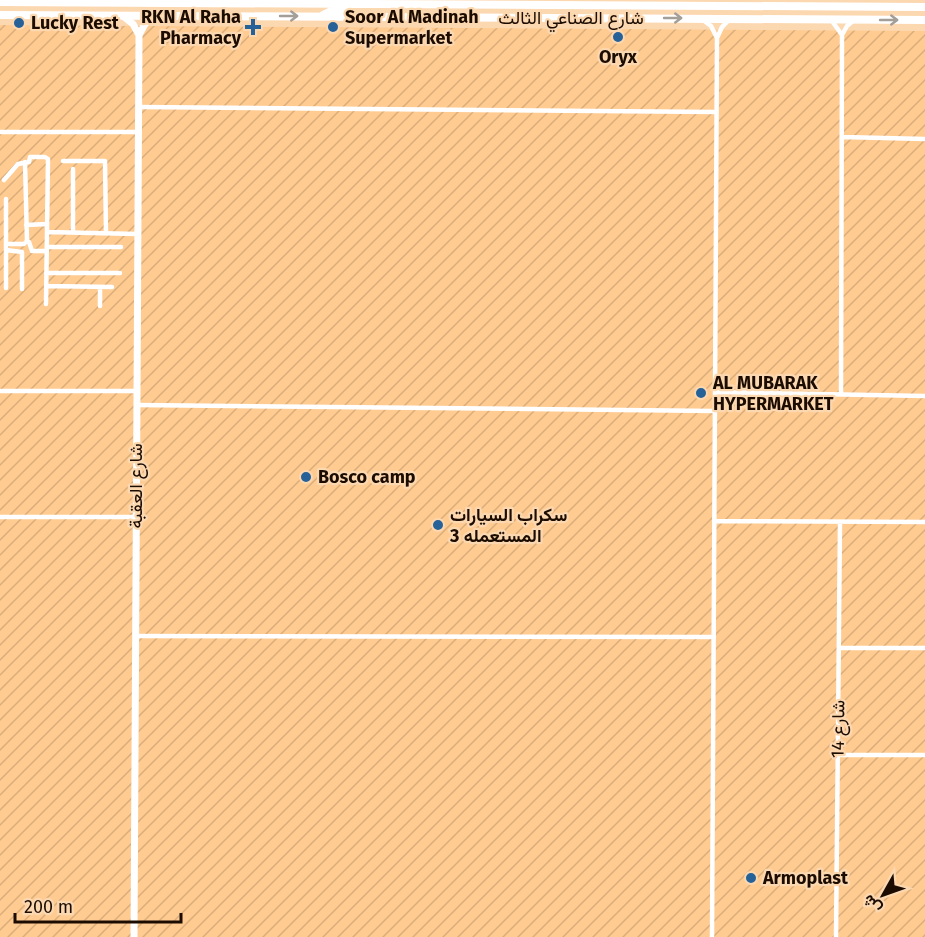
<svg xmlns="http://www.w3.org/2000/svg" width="925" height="937" font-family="'Fira Sans',Vazirmatn,sans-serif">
<defs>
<pattern id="industrial-furrows" width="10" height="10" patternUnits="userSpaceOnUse" patternTransform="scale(1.5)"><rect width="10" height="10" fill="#ffcb91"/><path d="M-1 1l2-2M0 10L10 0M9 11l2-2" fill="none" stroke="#daad7b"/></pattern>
</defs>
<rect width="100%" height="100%" fill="#fcd8b1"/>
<path fill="url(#industrial-furrows)" d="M 0,25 L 925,31 L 925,937 L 0,937 Z"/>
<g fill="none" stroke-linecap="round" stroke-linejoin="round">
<path stroke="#fff" stroke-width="4.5" d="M 703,20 L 711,26 L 717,38
M 832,21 L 842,35
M 139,107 L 716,112
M 0,132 L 138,132
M 842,137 L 925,139
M 63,161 L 105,161 L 106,233
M 73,169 L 73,232
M 4,180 L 18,164 L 29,162 L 30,157 L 45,157 L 48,159 L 46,304
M 26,225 L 47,224
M 47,232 L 137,234
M 27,241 L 29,242 L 32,251 L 47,251
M 6,244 L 24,244 L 27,241 L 25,162
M 47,247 L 121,247
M 6,250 L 22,252 L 22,289
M 46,273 L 120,273
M 46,286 L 112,287
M 6,288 L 6,199
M 100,306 L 100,287
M 0,391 L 137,391
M 715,392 L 925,396
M 841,394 L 842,35 L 847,26 L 854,20
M 137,405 L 715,411
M 0,517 L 136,517
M 714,521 L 925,522
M 136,636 L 714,637
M 839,648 L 925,648
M 838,755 L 925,755
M 712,937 L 717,38 L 722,27 L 729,20
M 836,937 L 840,522"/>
<path stroke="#fff" stroke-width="7" d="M 123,16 L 133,24 L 139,35 L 134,937
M 139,35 L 145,24 L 155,15"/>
<path stroke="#fff" stroke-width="8" d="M 0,2 L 925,7
M 0,15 L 925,20
M 323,15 L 331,11 L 345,10 L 347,4"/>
</g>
<defs><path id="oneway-shaft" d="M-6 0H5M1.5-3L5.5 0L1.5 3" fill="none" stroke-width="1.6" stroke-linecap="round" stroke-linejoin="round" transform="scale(1.5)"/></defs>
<g stroke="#a49e99">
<use href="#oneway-shaft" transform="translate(289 16)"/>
<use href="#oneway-shaft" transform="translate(673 18)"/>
<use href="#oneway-shaft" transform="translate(889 20)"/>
</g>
<g fill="#266198" stroke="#fcd8b1" stroke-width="2">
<circle cx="19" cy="23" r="6"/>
<path d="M250 18h6v6h6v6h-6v6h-6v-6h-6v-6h6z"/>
<circle cx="333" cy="27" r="6"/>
<circle cx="618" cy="37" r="6"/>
<circle cx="701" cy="393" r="6"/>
<circle cx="306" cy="477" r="6"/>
<circle cx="438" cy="525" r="6"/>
<circle cx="751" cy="878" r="6"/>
</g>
<g text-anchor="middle" stroke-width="4.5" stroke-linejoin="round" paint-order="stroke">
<g font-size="18" font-weight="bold" fill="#1c0c00" stroke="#fcd8b1" text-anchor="start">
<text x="241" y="23" text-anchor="end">RKN Al Raha<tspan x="241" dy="21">Pharmacy</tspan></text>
<text x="345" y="23">Soor Al Madinah<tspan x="345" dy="21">Supermarket</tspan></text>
<text x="31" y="29">Lucky Rest</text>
<text x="618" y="63" text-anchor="middle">Oryx</text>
<text x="713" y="389">AL MUBARAK<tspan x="713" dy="21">HYPERMARKET</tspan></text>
<text x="318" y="483">Bosco camp</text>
<text x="450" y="521">سكراب السيارات<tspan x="450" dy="21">المستعمله 3</tspan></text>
<text x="763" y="884">Armoplast</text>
</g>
<g font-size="18" fill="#1c0c00" stroke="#fcd8b1">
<text x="571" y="24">شارع الصناعي الثالث</text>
<text transform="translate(136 486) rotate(-90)" y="6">شارع العقبة</text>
<text transform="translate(838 729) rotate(-89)" y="6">شارع 14</text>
</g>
</g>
<g transform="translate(883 895) rotate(230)" stroke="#fcd8b1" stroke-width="4.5" paint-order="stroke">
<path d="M0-4.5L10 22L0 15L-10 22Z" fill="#1c0c00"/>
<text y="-9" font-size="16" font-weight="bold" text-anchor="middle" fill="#1c0c00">ش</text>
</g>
<path d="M15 913v9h166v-9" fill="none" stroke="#1c0c00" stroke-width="3"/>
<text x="24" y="913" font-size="18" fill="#1c0c00" stroke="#fcd8b1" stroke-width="4.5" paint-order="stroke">200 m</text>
</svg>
